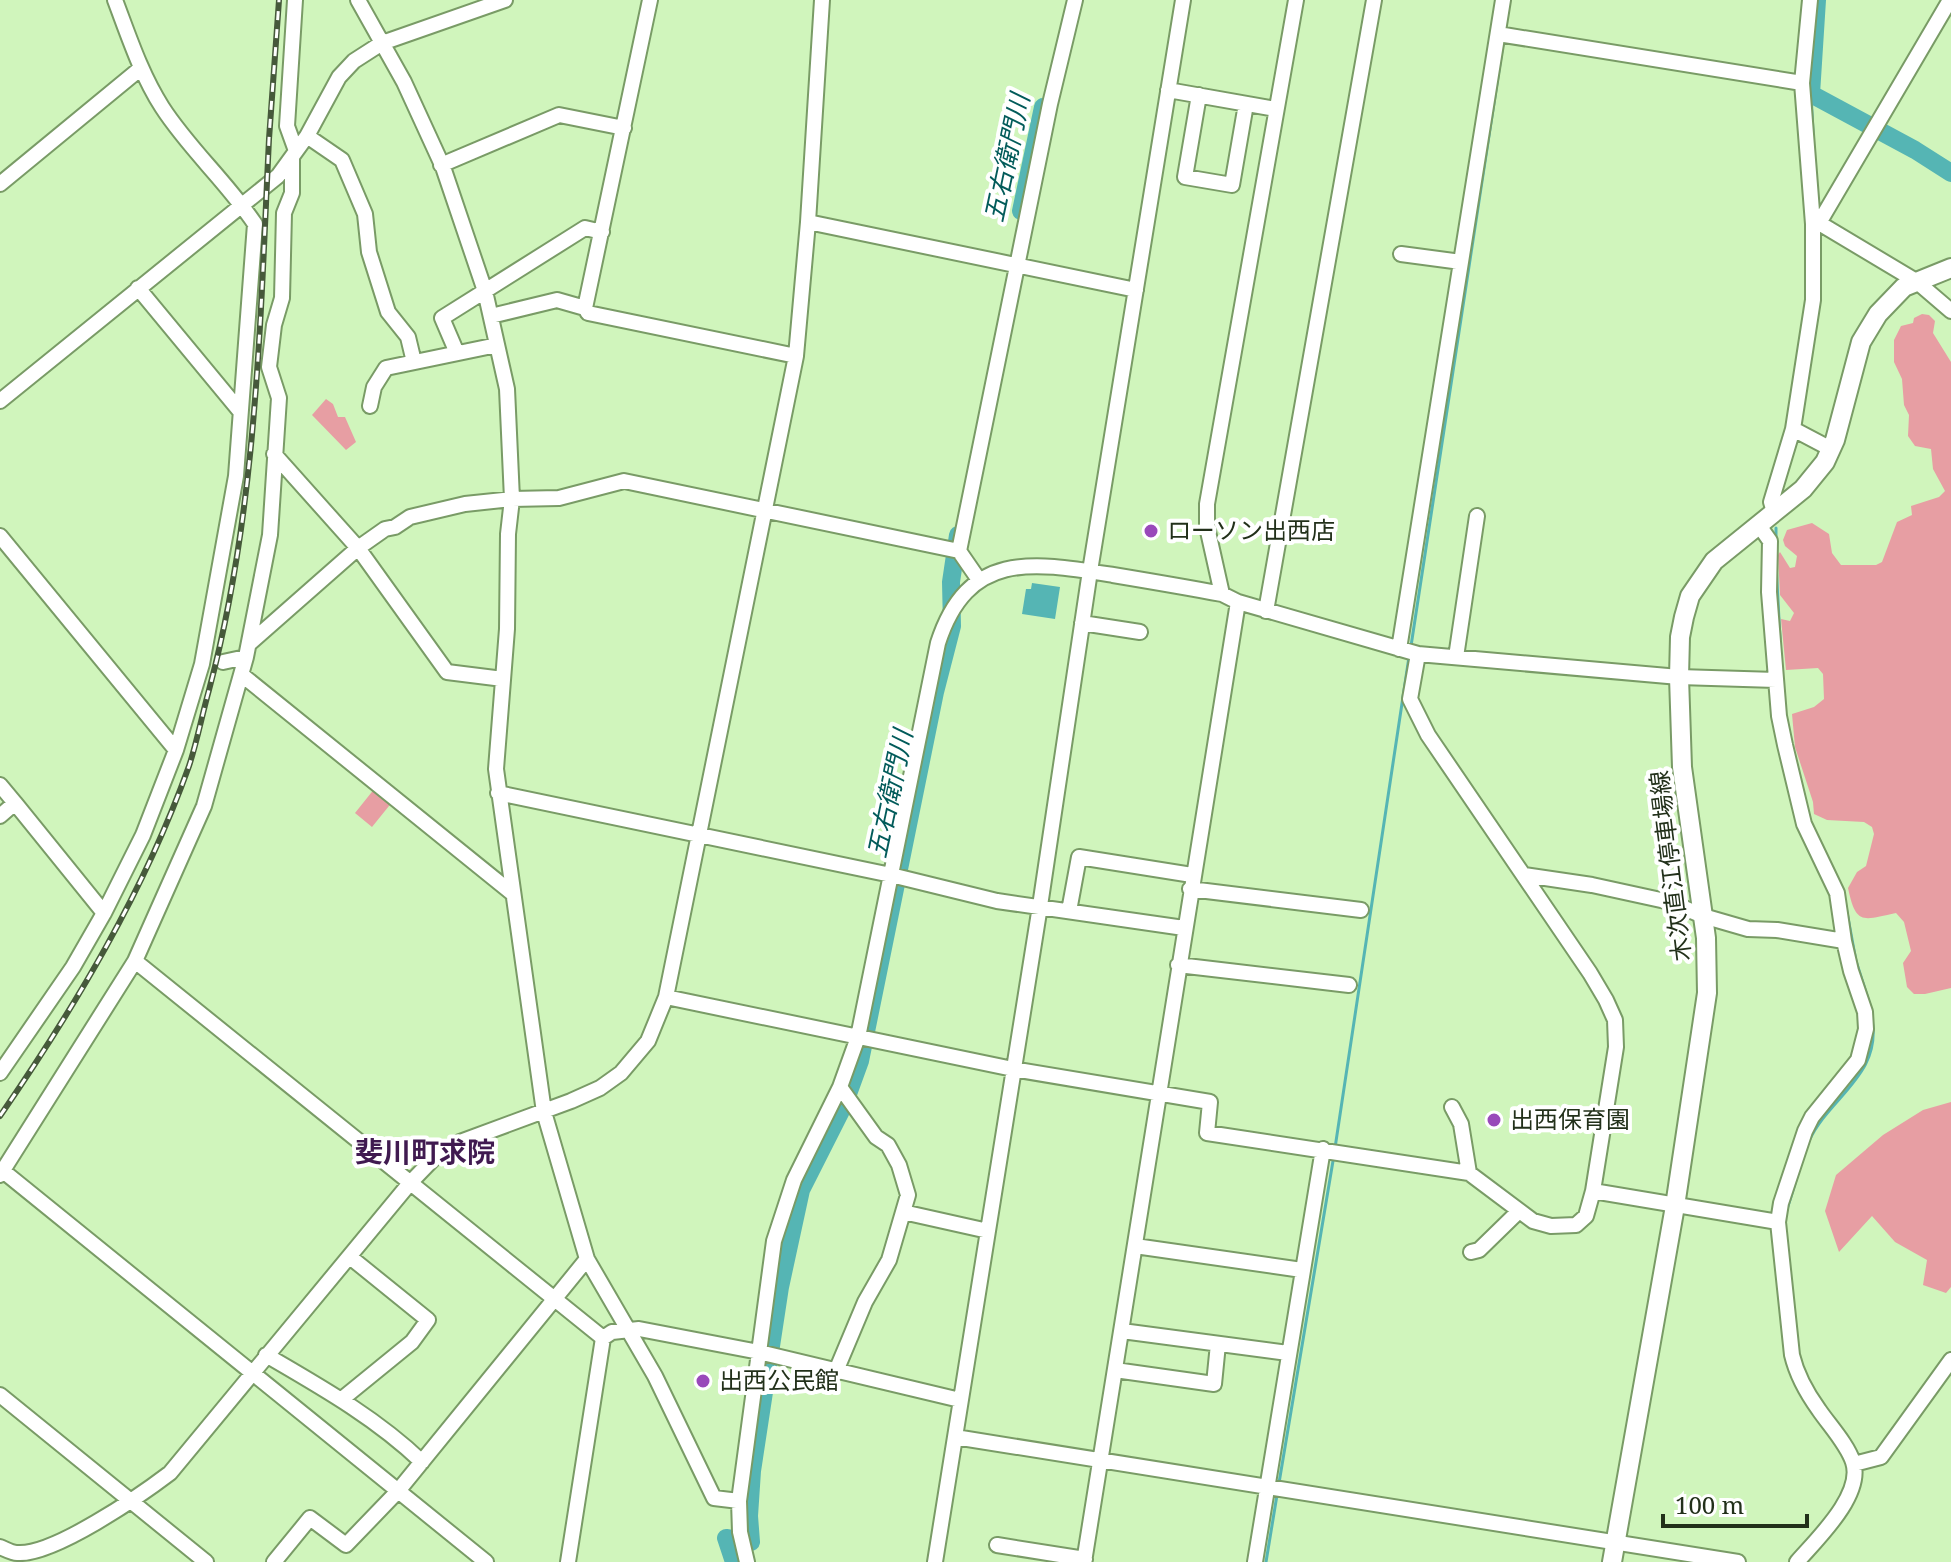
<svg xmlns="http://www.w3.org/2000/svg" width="1951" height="1562" font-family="'Noto Serif','Noto Sans JP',serif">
<rect width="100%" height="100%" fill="#d0f5bc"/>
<path fill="#e79ea3" d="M 1922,314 L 1929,315 L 1935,321 L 1933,333 L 1951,362 L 1951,988 L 1925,994 L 1914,994 L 1907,987 L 1903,963 L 1911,951 L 1904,922 L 1896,913 C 1863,920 1856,926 1848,888 L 1857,872 L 1866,866 L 1874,834 L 1872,827 L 1864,822 L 1827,820 L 1814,814 L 1813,802 L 1795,747 L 1792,714 L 1814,707 L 1824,699 L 1823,674 L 1818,668 L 1786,670 L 1781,619 L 1790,621 L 1794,613 L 1780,595 L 1778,555 L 1780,552 L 1790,568 L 1795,567 L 1797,556 L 1785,546 L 1783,540 L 1787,530 L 1812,523 L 1829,534 L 1832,553 L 1841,565 L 1876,565 L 1882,562 L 1897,522 L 1912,515 L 1911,506 L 1939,497 L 1945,491 L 1933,469 L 1931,449 L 1915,446 L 1908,436 L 1909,415 L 1904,405 L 1902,379 L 1894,362 L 1894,340 L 1901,326 L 1913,323 L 1914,318 Z
M 326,399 L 333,404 L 338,417 L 345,417 L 356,442 L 346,450 L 312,415 Z
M 375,788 L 393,801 L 372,827 L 355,813 Z
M 1951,1102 L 1951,1287 L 1946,1293 L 1923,1285 L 1927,1260 L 1895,1242 L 1872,1216 L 1839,1252 L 1825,1211 L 1836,1175 L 1883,1135 L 1923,1110 Z"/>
<path fill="#55b5b4" d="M 1032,583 L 1060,587 L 1055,619 L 1022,614 L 1026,589 L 1031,589 Z"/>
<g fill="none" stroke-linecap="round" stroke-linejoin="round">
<path stroke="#55b5b4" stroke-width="3" d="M 1811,94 L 1813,132
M 1776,528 L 1776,539
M 1776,563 L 1780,639
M 1411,646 L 1503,44
M 1844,896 L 1856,961 L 1870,1005
M 1335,1148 L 1409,657
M 1786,1212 C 1794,1189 1800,1164 1809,1141 C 1829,1097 1882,1075 1872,1020
M 1279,1483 L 1334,1155
M 1266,1562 L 1277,1495"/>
<path stroke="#55b5b4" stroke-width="18" d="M 1817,0 L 1811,94 L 1915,150 L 1951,173
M 1021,211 L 1043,107
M 734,1562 L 726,1538 L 751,1542 L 749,1516 L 752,1471 L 780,1287 L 801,1190 L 844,1105 L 860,1061 L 935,692 L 952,626 L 951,582 L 958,535"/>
<g stroke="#799b66" stroke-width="18">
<path id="minor" d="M 295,0 L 287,126 L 296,151
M 358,0 L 404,82 L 443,167 L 485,291 L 507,389 L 512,499 L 508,534 L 507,629 L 496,769 L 544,1112 L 587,1259 L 655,1376 L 714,1498 L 739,1501
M 1498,34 L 1802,83
M 1168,90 L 1276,109
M 1199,95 L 1185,177 L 1232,185 L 1246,104
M 307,136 L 342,160 L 365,214 L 369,252 L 388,312 L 408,337 L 414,362
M 441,165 L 559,115 L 624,128
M 0,184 L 141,68
M 808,222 L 1136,290
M 1819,223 L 1950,0
M 1813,224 L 1819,223 L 1916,281 L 1951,311
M 1401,254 L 1461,262
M 138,288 L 239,410
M 585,308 L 588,313 L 796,356
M 491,316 L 557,300 L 585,308 L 650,0
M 457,353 L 442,318 L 585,228 L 602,232
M 0,401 L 278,176 L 307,136 L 339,77 L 354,61 L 382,43 L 505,0
M 370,406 L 374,387 L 386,368 L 497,345
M 1793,429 L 1831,449
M 274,454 L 358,548 L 447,672 L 503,679
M 1774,512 L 1771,502 L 1793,429 L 1813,300 L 1813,224 L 1802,83 L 1810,0
M 1758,524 L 1770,541 L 1769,592 L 1779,716 L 1785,745 L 1804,824 L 1837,893 L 1844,941 L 1851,971 L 1865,1012 L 1866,1029 L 1858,1060 L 1812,1117 L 1805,1131 L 1781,1203 L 1778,1222 L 1792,1355 C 1797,1376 1806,1392 1819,1410 C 1830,1426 1847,1444 1853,1462 C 1864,1495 1816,1540 1797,1562
M 0,536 L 176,750
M 979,580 L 959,551 L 1050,104 L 1075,0
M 1222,594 L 1207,527 L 1207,504 L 1296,0
M 1266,611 L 1374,0
M 1082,623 L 1140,632
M 250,643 L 358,548 L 385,529 L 395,527 L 410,517 L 465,504 L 512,499 L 559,498 L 624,481 L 959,551
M 1399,649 L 1503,0
M 1456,657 L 1477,516
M 223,662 L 246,657
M 242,675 L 512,893
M 0,785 L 15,803
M 498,793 L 891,875 L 997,901 L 1184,928
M 0,816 L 15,803 L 104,913
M 1524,875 L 1592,885 L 1670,902 L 1703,916 L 1748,929 L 1777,930 L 1844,941
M 1190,889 L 1361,910
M 1069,911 L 1079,857 L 1192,875
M 135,961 L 603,1338 L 568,1562
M 1178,965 L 1349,985
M 666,997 L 1013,1069 L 1210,1102 L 1207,1133 L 1469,1173 L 1533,1221 L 1551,1226 L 1576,1225 L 1586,1216 L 1593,1191 L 1616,1047 L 1615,1020 L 1606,1000 L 1590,973 L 1428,735 L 1410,699 L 1418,654
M 0,1073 L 73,967 L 104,913 L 143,835 L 176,750 L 202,664 L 236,476 L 255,224 C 227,182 189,149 162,107 C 141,74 129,37 115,0
M 1452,1107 L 1461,1124 L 1469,1173
M 3,1171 L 486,1562
M 0,1175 L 135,961 L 204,806 L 246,657 L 270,535 L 279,398 L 269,367 L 274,325 L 282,298 L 284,213 L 292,193 L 292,157
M 1593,1191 L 1778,1222
M 903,1212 L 988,1231
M 1135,1246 L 1302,1270
M 1471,1252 L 1479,1250 L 1519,1211
M 1122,1331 L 1288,1353
M 603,1338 L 612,1332 L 639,1329 L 759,1352 L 960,1400
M 266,1355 C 321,1387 376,1418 422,1462
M 1115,1370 L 1214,1384 L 1218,1344
M 836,1371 L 865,1302 L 889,1260 L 908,1195 L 899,1165 L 888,1145 L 876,1137 L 840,1087
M 0,1395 L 206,1562
M 342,1399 L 412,1342 L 428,1320 L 350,1257
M 955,1437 L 1738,1562
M 1854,1464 L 1881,1457 L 1951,1360
M 997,1545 L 1085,1559
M 0,1547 C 5,1549 12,1553 17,1553 C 53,1556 141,1495 170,1473 L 410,1183 L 437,1155 L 460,1142 L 571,1101 L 600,1088 L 621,1073 L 648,1041 L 666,997 L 796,356 L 808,222 L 822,0
M 274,1562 L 310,1518 L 346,1545 L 398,1491 L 587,1259
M 747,1562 L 740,1532 L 739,1501 L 774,1241 L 794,1180 L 840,1087 L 858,1037 L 938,643 C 968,550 1033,562 1113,575 C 1149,581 1185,587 1222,594 L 1238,602 L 1418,654 L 1679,677 L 1776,680
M 935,1562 L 1040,906 L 1090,571 L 1183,0
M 1084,1562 L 1238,602
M 1255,1562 L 1323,1149"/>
</g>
<g stroke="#799b66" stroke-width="22">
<path id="major" d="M 1612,1562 L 1675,1206 L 1707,993 L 1706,938 L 1682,767 L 1679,677 L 1680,637 L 1684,617 L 1690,596 L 1714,561 L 1803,489 L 1825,462 L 1835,440 L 1861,342 L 1878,314 L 1904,287 L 1951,268"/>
</g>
<use href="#minor" stroke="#fff" stroke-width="14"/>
<use href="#major" stroke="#fff" stroke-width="18"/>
<g stroke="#46593b" stroke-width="6">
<path id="rail" d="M 0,1116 C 75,1007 144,892 189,766 C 197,742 202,715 209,690 C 257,510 260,324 269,139 C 272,92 276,46 279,0"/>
</g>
<use href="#rail" stroke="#fff" stroke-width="3" stroke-dasharray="9" stroke-linecap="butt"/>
</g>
<g fill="#9949ba" stroke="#fff" stroke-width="3">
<circle cx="1151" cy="531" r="8"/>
<circle cx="1494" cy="1120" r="8"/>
<circle cx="703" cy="1381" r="8"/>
</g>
<g text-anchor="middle" stroke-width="8" stroke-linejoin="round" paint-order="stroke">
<g font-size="24" fill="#22301a" stroke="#fff" text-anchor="start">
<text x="1167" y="539">ローソン出西店</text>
<text x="1510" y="1128">出西保育園</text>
<text x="719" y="1389">出西公民館</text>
</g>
<g font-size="24" fill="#22301a" stroke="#fff">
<text transform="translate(1671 866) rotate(-97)" y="8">木次直江停車場線</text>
</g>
<g font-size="26" font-style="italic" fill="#025b5a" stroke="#fff">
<text transform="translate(1007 158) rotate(-78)" y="9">五右衛門川</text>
<text transform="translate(890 794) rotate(-78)" y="9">五右衛門川</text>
</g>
<g font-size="28" font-weight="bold" fill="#401a50" stroke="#fff">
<text x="425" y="1162">斐川町求院</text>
</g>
</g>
<path d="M1663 1514v12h144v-12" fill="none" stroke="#22301a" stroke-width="4"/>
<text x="1675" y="1514" font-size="24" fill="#22301a" stroke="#ffffff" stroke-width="6" paint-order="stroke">100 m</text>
</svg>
